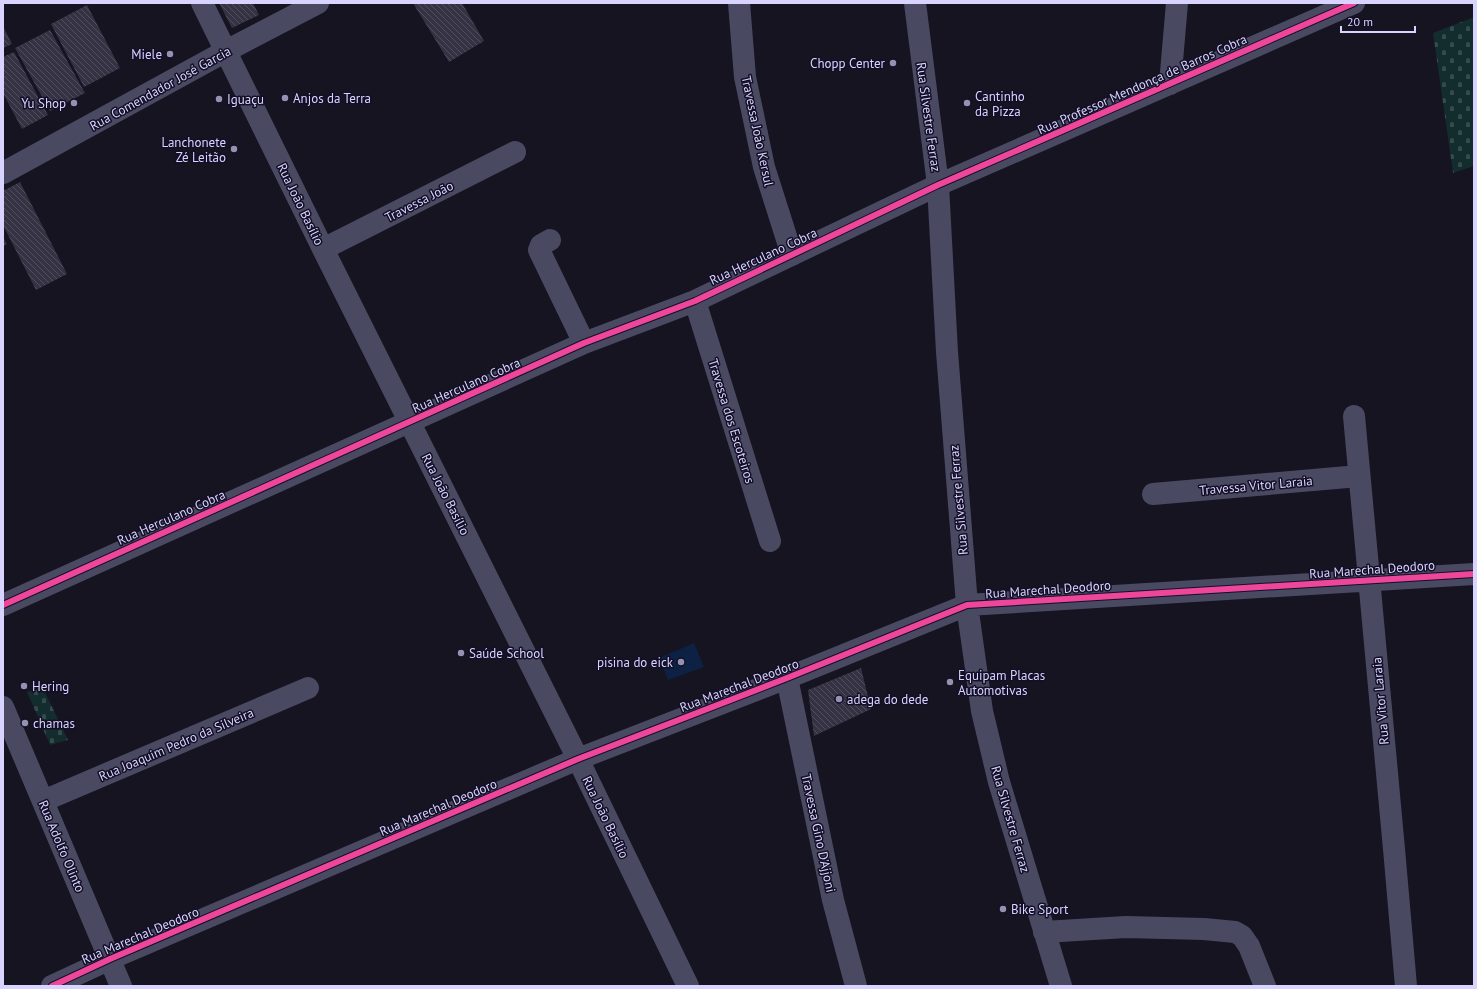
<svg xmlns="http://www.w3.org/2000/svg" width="1477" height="989" font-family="'PT Sans',sans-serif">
<defs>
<pattern id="cemetery-stones" width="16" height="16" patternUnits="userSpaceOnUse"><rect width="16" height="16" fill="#132c2d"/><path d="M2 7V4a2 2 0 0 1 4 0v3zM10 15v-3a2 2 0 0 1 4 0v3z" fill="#354a4c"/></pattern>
<pattern id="building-back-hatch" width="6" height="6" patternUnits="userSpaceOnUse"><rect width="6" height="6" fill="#343243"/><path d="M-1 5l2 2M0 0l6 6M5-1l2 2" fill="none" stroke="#514f5f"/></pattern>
</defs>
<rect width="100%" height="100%" fill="#161421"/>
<path fill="url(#cemetery-stones)" d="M 1474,17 L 1474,166 L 1453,173 L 1433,33 Z
M 43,688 L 68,740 L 50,745 L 27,692 Z"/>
<path fill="#0d2144" d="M 694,643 L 704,667 L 668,680 L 659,658 Z"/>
<path fill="url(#building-back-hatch)" d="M 219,3 L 253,3 L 259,15 L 232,28 Z
M 413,3 L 462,3 L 484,41 L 449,62 Z
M 87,5 L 120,68 L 84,87 L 51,24 Z
M 3,26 L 12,44 L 3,48 Z
M 50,30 L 85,93 L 50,111 L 15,48 Z
M 14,52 L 48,115 L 22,129 L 3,93 L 3,57 Z
M 20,182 L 67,274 L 36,290 L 3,225 L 3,191 Z
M 3,237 L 7,244 L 3,246 Z
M 861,668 L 871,709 L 814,736 L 808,690 Z"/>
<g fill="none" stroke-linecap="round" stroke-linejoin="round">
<path stroke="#4a4962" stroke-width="22" d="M 202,3 L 323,249 L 578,759 L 688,986
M 739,3 L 745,77 L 764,167 L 792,255
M 915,3 L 938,185 L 947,352 L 967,605 L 982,711 L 999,782 L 1061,986
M 1170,84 L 1177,3
M 3,173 L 226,51 L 318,3
M 550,240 L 541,245 L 539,250 L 584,343
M 323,249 L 515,152
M 695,301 L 770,541
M 1354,416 L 1394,849 L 1406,986
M 1153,494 L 1359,476
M 3,605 L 584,343 L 695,301 L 938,185 L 1354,3
M 787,678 L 833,900 L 856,986
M 3,707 L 121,986
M 43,801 L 308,688
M 1044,932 L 1126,927 L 1204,929 L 1235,932 L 1242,936 L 1249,946 L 1265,986
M 52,986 L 110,959 L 578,759 L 787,678 L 967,605 L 1474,574"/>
<g stroke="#130f26" stroke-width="8">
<path id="cycleway" d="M 3,605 L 584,343 L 695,301 L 938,185 L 1354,3
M 52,986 L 110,959 L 578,759 L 787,678 L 967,605 L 1474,574"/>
</g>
<use href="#cycleway" stroke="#ed469a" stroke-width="6"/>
</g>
<g fill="#9591b1" stroke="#130f26" stroke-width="1.5">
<circle cx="170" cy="54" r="4"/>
<circle cx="893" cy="63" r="4"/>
<circle cx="285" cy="98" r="4"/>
<circle cx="219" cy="99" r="4"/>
<circle cx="74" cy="103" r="4"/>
<circle cx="967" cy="103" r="4"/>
<circle cx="234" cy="149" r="4"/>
<circle cx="461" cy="653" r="4"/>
<circle cx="681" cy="662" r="4"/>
<circle cx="950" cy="682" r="4"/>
<circle cx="24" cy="686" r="4"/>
<circle cx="839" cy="699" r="4"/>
<circle cx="25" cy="723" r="4"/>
<circle cx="1003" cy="909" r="4"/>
</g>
<g text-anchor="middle" stroke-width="3" stroke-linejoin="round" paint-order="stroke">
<g font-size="13" fill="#d9d4ff" stroke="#130f26" text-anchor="start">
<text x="162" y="59" text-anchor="end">Miele</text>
<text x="885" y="68" text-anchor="end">Chopp Center</text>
<text x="975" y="101">Cantinho<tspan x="975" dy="15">da Pizza</tspan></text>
<text x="293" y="103">Anjos da Terra</text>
<text x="227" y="104">Iguaçu</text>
<text x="66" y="108" text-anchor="end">Yu Shop</text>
<text x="226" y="147" text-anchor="end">Lanchonete<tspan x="226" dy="15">Zé Leitão</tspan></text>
<text x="469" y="658">Saúde School</text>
<text x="673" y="667" text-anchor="end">pisina do eick</text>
<text x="958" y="680">Equipam Placas<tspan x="958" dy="15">Automotivas</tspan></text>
<text x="32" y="691">Hering</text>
<text x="847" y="704">adega do dede</text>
<text x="33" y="728">chamas</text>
<text x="1011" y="914">Bike Sport</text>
</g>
<g font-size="13" fill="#d9d4ff" stroke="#130f26">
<text transform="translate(1142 84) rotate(-24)" y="5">Rua Professor Mendonça de Barros Cobra</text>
<text transform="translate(160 88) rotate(-29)" y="5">Rua Comendador José Garcia</text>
<text transform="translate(929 117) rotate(82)" y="5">Rua Silvestre Ferraz</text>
<text transform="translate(758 131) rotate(78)" y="5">Travessa João Kersul</text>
<text transform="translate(419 201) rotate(-27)" y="5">Travessa João</text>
<text transform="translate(301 204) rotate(64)" y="5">Rua João Basílio</text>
<text transform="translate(763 256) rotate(-25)" y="5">Rua Herculano Cobra</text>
<text transform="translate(466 385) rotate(-24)" y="5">Rua Herculano Cobra</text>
<text transform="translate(732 421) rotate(73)" y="5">Travessa dos Escoteiros</text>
<text transform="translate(1256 485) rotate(-5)" y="5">Travessa Vitor Laraia</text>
<text transform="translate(446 494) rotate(63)" y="5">Rua João Basílio</text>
<text transform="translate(958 500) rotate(-95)" y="5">Rua Silvestre Ferraz</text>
<text transform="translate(171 517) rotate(-24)" y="5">Rua Herculano Cobra</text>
<text transform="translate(1372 569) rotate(-4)" y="5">Rua Marechal Deodoro</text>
<text transform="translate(1048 589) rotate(-4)" y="5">Rua Marechal Deodoro</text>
<text transform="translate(739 685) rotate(-21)" y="5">Rua Marechal Deodoro</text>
<text transform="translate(1380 701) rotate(-95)" y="5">Rua Vitor Laraia</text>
<text transform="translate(176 744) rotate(-23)" y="5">Rua Joaquim Pedro da Silveira</text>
<text transform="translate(438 807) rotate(-23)" y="5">Rua Marechal Deodoro</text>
<text transform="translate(606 817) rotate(64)" y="5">Rua João Basílio</text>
<text transform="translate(1011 819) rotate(74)" y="5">Rua Silvestre Ferraz</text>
<text transform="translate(819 833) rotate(78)" y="5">Travessa Gino D'Ajjoni</text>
<text transform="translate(62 846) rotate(67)" y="5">Rua Adolfo Olinto</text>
<text transform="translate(140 935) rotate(-23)" y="5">Rua Marechal Deodoro</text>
</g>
</g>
<rect width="1477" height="989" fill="none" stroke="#d9d4ff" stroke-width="8"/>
<path d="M1341 26v6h74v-6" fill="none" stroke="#d9d4ff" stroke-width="2"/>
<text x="1347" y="26" font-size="12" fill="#d9d4ff" stroke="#130f26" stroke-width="3" paint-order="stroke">20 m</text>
</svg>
